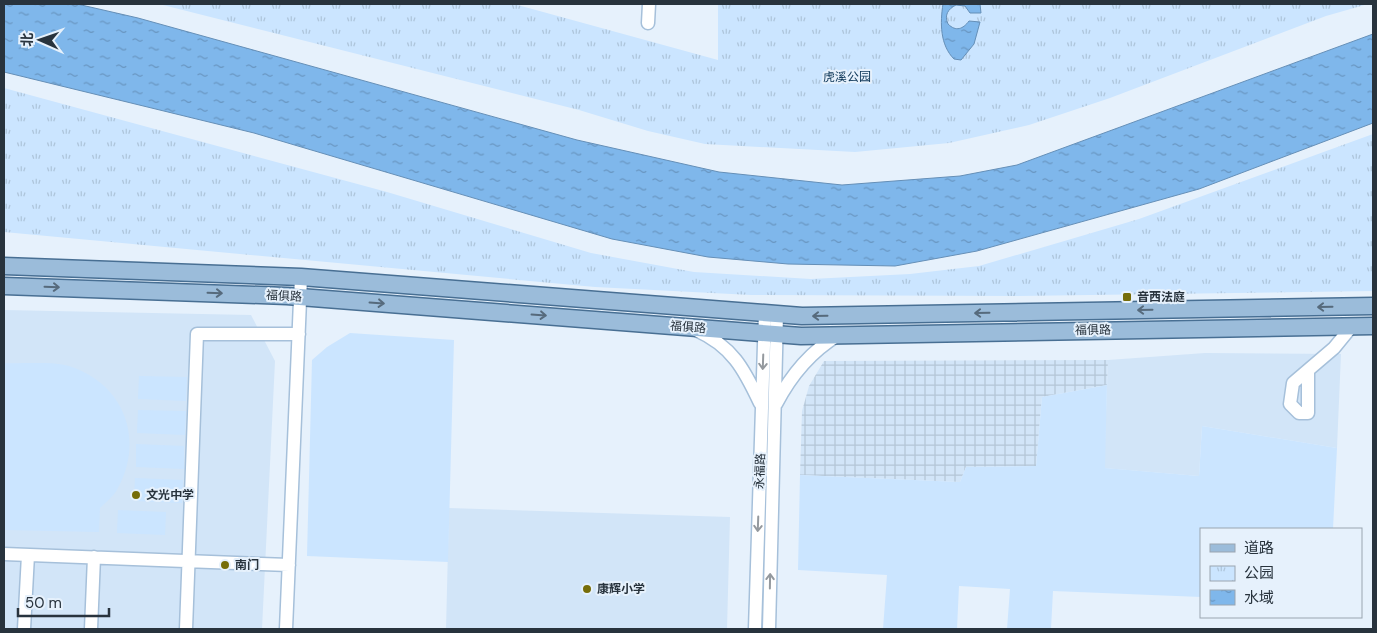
<svg xmlns="http://www.w3.org/2000/svg" width="1377" height="633" font-family="'DM Sans','Noto Sans SC',sans-serif">
<defs>
<pattern id="industrial-grid" width="8" height="8" patternUnits="userSpaceOnUse" patternTransform="scale(1.25)"><rect width="8" height="8" fill="#d2e5f8"/><path d="M0 4h8M4 0v8" fill="none" stroke="#b4c5d6"/></pattern>
<pattern id="park-tufts" width="24" height="20" patternUnits="userSpaceOnUse" patternTransform="scale(1.25)"><rect width="24" height="20" fill="#cbe5ff"/><path d="M3 7l-1-3M5 7V3M7 7l1-3M15 17l-1-3M17 17v-4M19 17l1-3" fill="none" stroke="#aec5db"/></pattern>
<pattern id="water-ripples" width="26" height="14" patternUnits="userSpaceOnUse" patternTransform="scale(1.25)"><rect width="26" height="14" fill="#7fb7eb"/><path d="M2 4q2-2 4 0t4 0M15 11q2-2 4 0t4 0" fill="none" stroke="#6895c0"/></pattern>
</defs>
<rect width="100%" height="100%" fill="#e6f1fc"/>
<path fill="#d2e5f8" d="M 4,310 L 251,315 L 275,361 L 262,629 L 4,629 Z
M 1205,353 L 1341,354 L 1337,448 L 1202,426 L 1199,476 L 1104,468 L 1108,360 Z
M 449,508 L 730,517 L 727,629 L 446,629 Z"/>
<path fill="url(#industrial-grid)" d="M 1108,360 L 1107,385 L 1042,397 L 1036,466 L 966,467 L 960,482 L 800,475 L 802,411 L 809,386 L 824,361 Z"/>
<path fill="#cbe5ff" d="M 350,333 L 454,340 L 448,562 L 307,556 L 312,360 L 327,347 Z
M 4,363 C 22,364 52,361 69,366 C 123,383 145,438 118,488 C 114,496 106,502 100,508 L 99,532 L 4,530 Z
M 139,376 L 187,377 L 186,401 L 138,399 Z
M 1107,385 L 1105,468 L 1199,476 L 1202,426 L 1337,448 L 1333,529 L 1201,529 L 1201,597 L 1053,591 L 1051,629 L 1007,629 L 1010,589 L 959,586 L 957,629 L 883,629 L 887,575 L 798,570 L 800,475 L 960,482 L 966,467 L 1036,466 L 1042,397 Z
M 138,410 L 186,411 L 185,435 L 137,433 Z
M 136,444 L 184,446 L 184,469 L 136,467 Z
M 135,478 L 183,480 L 182,503 L 134,501 Z
M 118,510 L 166,512 L 165,535 L 117,533 Z"/>
<path fill="url(#park-tufts)" d="M 159,4 L 514,4 L 718,60 L 718,4 L 1368,4 L 1326,16 L 1110,98 L 1029,125 L 949,143 L 855,152 L 705,144 L 648,131 L 579,110 Z
M 4,88 L 387,192 L 591,253 L 694,272 L 811,279 L 910,274 L 979,266 L 1139,219 L 1373,134 L 1373,291 L 1018,296 L 751,295 L 595,287 L 4,232 Z"/>
<path fill="url(#water-ripples)" stroke="#658fb7" d="M 4,4 L 77,4 L 138,18 L 577,140 L 719,172 L 842,185 L 960,176 L 1017,165 L 1373,34 L 1373,123 L 1199,189 L 977,251 L 895,266 L 788,264 L 708,257 L 612,239 L 254,133 L 4,72 Z
M 943,4 L 980,4 L 981,13 L 970,13 L 965,6 L 956,5 C 948,9 944,15 948,24 C 956,32 963,29 969,21 L 980,22 L 974,44 L 961,60 L 954,59 C 940,45 940,23 943,4 Z"/>
<g fill="none" stroke-linecap="round" stroke-linejoin="round">
<g stroke="#a6c0da" stroke-width="15">
<path id="minor" d="M 648,23 L 649,4
M 696,330 C 732,346 744,369 760,403
M 1308,371 L 1308,413 L 1299,413 L 1290,404 L 1293,383 L 1334,348 L 1352,326
M 776,404 C 791,375 810,352 838,335
M 4,554 L 289,565
M 24,629 L 28,555
M 91,629 L 94,557
M 186,629 L 197,334 L 299,334
M 286,629 L 301,277
M 755,629 L 765,313
M 769,629 L 777,314"/>
</g>
<g stroke="#486f93" stroke-width="19">
<path id="major" d="M 4,266 L 301,277 L 802,316 L 1373,306
M 4,286 L 287,296 L 801,336 L 1373,326"/>
</g>
<use href="#minor" stroke="#fff" stroke-width="12"/>
<use href="#major" stroke="#9bbcda" stroke-width="16"/>
</g>
<defs><path id="oneway-shaft" d="M-6 0H5M1.5-3L5.5 0L1.5 3" fill="none" stroke-width="1.6" stroke-linecap="round" stroke-linejoin="round" transform="scale(1.25)"/></defs>
<g stroke="#566a7c">
<use href="#oneway-shaft" transform="translate(52 287) rotate(2)"/>
<use href="#oneway-shaft" transform="translate(215 293) rotate(2)"/>
<use href="#oneway-shaft" transform="translate(377 303) rotate(4)"/>
<use href="#oneway-shaft" transform="translate(1325 307) rotate(179)"/>
<use href="#oneway-shaft" transform="translate(1145 310) rotate(179)"/>
<use href="#oneway-shaft" transform="translate(982 313) rotate(179)"/>
<use href="#oneway-shaft" transform="translate(539 315) rotate(4)"/>
<use href="#oneway-shaft" transform="translate(820 316) rotate(179)"/>
</g>
<g stroke="#94999e">
<use href="#oneway-shaft" transform="translate(763 362) rotate(92)"/>
<use href="#oneway-shaft" transform="translate(758 524) rotate(92)"/>
<use href="#oneway-shaft" transform="translate(770 581) rotate(-89)"/>
</g>
<g fill="#766d09" stroke="#e6f1fc" stroke-width="2">
<rect x="1122" y="292" width="10" height="10" rx="2.5"/>
<circle cx="136" cy="495" r="5"/>
<circle cx="225" cy="565" r="5"/>
<circle cx="587" cy="589" r="5"/>
</g>
<g text-anchor="middle" stroke-width="4" stroke-linejoin="round" paint-order="stroke">
<g font-size="12" fill="#0b3557" stroke="#e6f1fc">
<text x="847" y="81">虎溪公园</text>
</g>
<g font-size="12" fill="#28333d" stroke="#e6f1fc">
<text transform="translate(284 296) rotate(3)" y="4">福俱路</text>
<text transform="translate(688 327) rotate(5)" y="4">福俱路</text>
<text transform="translate(1093 330) rotate(-1)" y="4">福俱路</text>
<text transform="translate(760 471) rotate(-88)" y="4">永福路</text>
</g>
<g font-size="12" font-weight="bold" fill="#28333d" stroke="#e6f1fc" text-anchor="start">
<text x="1137" y="301">音西法庭</text>
<text x="146" y="499">文光中学</text>
<text x="235" y="569">南门</text>
<text x="597" y="593">康辉小学</text>
</g>
</g>
<rect width="1377" height="633" fill="none" stroke="#28333d" stroke-width="10"/>
<rect x="1200" y="528" width="162" height="90" fill="#e6f1fc" stroke="#9aa5b0"/>
<rect x="1210" y="544" width="25" height="8" fill="#9bbcda" stroke="#9aa5b0"/>
<text x="1244" y="553" font-size="15" fill="#28333d">道路</text>
<rect x="1210" y="566" width="25" height="15" fill="url(#park-tufts)" stroke="#9aa5b0"/>
<text x="1244" y="578" font-size="15" fill="#28333d">公园</text>
<rect x="1210" y="590" width="25" height="15" fill="url(#water-ripples)" stroke="#9aa5b0"/>
<text x="1244" y="603" font-size="15" fill="#28333d">水域</text>
<g transform="translate(40 40) rotate(272)" stroke="#e6f1fc" stroke-width="4" paint-order="stroke">
<path d="M0-4L9 19L0 12L-9 19Z" fill="#28333d"/>
<text y="-8" font-size="14" font-weight="bold" text-anchor="middle" fill="#28333d">北</text>
</g>
<path d="M18 608v8h91v-8" fill="none" stroke="#28333d" stroke-width="2.5"/>
<text x="25" y="608" font-size="15" fill="#28333d" stroke="#e6f1fc" stroke-width="4" paint-order="stroke">50 m</text>
</svg>
